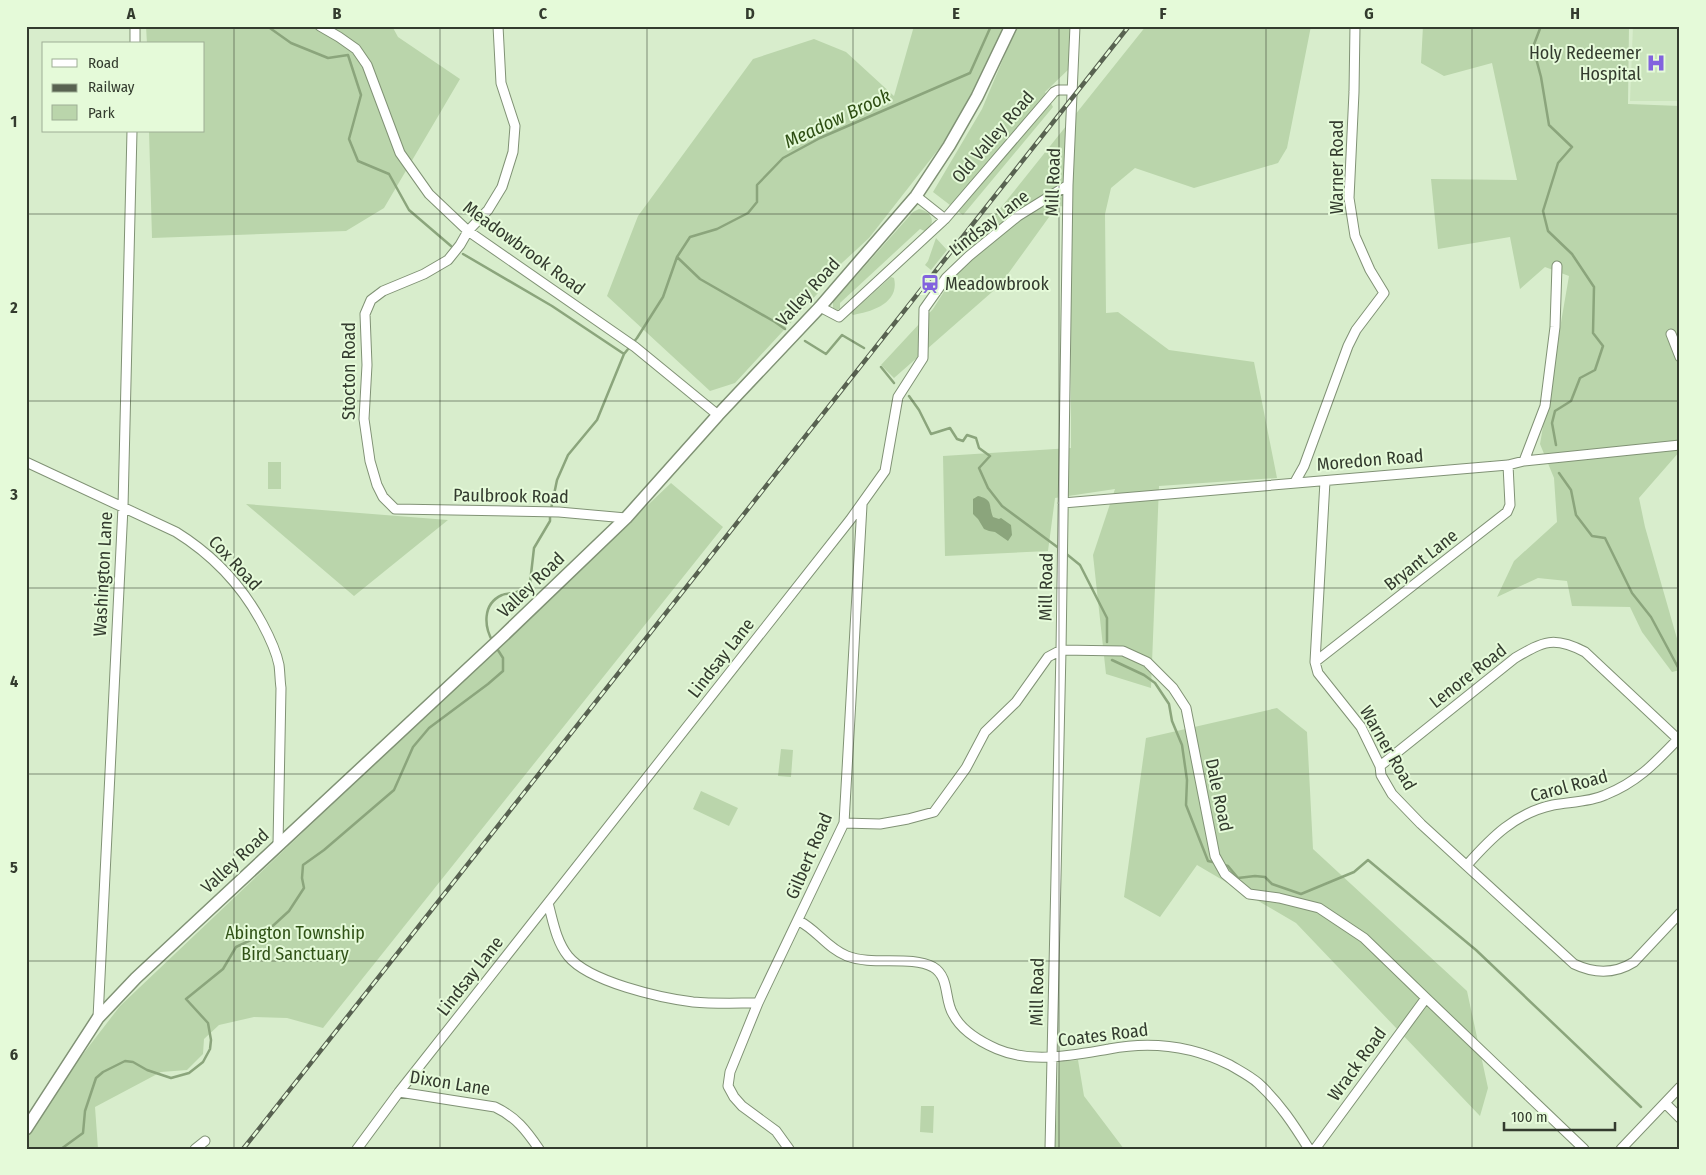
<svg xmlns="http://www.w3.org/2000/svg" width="1706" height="1175" font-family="'Fira Sans Condensed',sans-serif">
<rect width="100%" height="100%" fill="#d8edcc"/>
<path fill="#cbe4bd" d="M 1633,26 L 1680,26 L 1680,101 L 1630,101 Z"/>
<path fill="#bad5ab" d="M 146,26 L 392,26 L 398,37 L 460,79 L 384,208 L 346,231 L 152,238 L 149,131 L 204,131 L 204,44 L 147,44 Z
M 914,26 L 1004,26 L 969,102 L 941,146 L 869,238 L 817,286 L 818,293 L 735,383 L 710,391 L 607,296 L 638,216 L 753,59 L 814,39 L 846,52 L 894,96 Z
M 1017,26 L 1070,26 L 1071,67 L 1045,92 L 1053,107 L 963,215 L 933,192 L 982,109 Z
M 1146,26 L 1311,26 L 1287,148 L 1278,163 L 1194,188 L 1135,168 L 1111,188 L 1105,214 L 1106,313 L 1118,312 L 1169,350 L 1254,362 L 1277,478 L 1159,486 L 1151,688 L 1106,674 L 1093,555 L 1115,489 L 1055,498 L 1048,551 L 945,556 L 943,456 L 1071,448 L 1071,207 L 1057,206 L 1000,285 L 894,378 L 881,365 L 933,309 L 983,230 Z
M 1423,26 L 1629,26 L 1628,104 L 1680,106 L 1680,451 L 1639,498 L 1645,527 L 1680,649 L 1680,670 L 1672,672 L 1642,632 L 1630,607 L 1572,606 L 1567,581 L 1538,578 L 1497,597 L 1514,561 L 1557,522 L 1554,478 L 1540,444 L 1569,276 L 1545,267 L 1520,289 L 1510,237 L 1438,249 L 1431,179 L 1517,180 L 1492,63 L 1444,76 L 1421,63 Z
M 919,209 C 932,212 936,221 927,232 L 920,229 L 840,303 L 840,309 L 837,310 L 833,308 L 833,302 L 913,212 Z
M 936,238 L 947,250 L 931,270 L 925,265 L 928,261 Z
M 891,277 L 894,278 C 900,303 872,312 853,315 L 851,313 Z
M 268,462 L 281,462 L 281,489 L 268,489 Z
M 671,483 L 723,527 L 323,1028 L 287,1018 L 254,1017 L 219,1025 L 204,1039 L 203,1054 L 187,1070 L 161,1072 L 95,1107 L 98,1149 L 26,1149 L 26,1135 L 53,1093 L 120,1006 Z
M 246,504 L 448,520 L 354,596 Z
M 1277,708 L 1307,732 L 1313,849 L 1467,991 L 1488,1088 L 1480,1116 L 1296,923 L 1197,865 L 1160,917 L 1124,897 L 1146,738 Z
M 781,749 L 793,750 L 791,777 L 778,776 Z
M 701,791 L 738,808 L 729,826 L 693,809 Z
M 1078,1060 L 1084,1096 L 1124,1149 L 1055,1149 L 1059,1062 Z
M 921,1106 L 934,1106 L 933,1133 L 920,1132 Z"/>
<path fill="#8ba57c" d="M 978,496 C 994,500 988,505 993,517 L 999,519 L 1001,518 L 1011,525 L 1012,535 L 1008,541 L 995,532 L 989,531 L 984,529 L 978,519 L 973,514 L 973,499 Z"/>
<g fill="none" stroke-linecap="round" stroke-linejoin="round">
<path stroke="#8ba57c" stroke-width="2.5" d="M 267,26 L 291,43 L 328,58 L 348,55 L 361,95 L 349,139 L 358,161 L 389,174 L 409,210 L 451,246
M 1541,26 L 1533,47 L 1541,77 L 1549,125 L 1572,147 L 1558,163 L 1543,211 L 1548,231 L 1572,254 L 1594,287 L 1593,333 L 1603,346 L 1595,370 L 1580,378 L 1571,401 L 1555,411 L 1552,423 L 1556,445
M 463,254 L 552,306 L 624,354
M 677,257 L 700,279 L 775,322 L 785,329
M 805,341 L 826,354 L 842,335 L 864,348
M 881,367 L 894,383
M 909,396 L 919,410 L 931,434 L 950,428 L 957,439 L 963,441 L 967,435 L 976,438 L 979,448 L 990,456 L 979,468 L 988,488 L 1002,506 L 1060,549
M 1559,473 L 1571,490 L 1576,515 L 1592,536 L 1605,538 L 1632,593 L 1651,617 L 1680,671
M 551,509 L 557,480 L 568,455 L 597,420 L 624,354 L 637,338 L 663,297 L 677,257 L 690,237 L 717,229 L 748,213 L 757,202 L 757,185 L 783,158 L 820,138 L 970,73 L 991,26
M 1064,552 L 1080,565 L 1107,618 L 1107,642
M 493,642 C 484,627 482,604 502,595 C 506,593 512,594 517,592 C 522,590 526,586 530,583 L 534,548 L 550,521 L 550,515
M 1112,660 L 1144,675 L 1155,683 L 1169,704 L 1172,721 L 1182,745 L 1187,780 L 1186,805 L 1208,861 L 1217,863
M 1224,865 L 1228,866 L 1238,878 L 1255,876 L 1265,877 L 1272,884 L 1301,894 L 1354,872 L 1368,860 L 1476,950 L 1641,1107
M 61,1149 L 83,1133 L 85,1111 L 96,1078 L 103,1072 L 125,1061 L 133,1062 L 147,1070 L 171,1078 L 189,1073 L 203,1062 L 210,1049 L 211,1040 L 208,1023 L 186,999 L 223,969 L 236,947 L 264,934 L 289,911 L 304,888 L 302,878 L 303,865 L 324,850 L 394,790 L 413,747 L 429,728 L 488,684 L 503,671 L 503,658 L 496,647"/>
<g stroke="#809275" stroke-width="11">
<path id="minor" d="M 320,26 L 339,37 L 356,49 L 367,65 L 400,153 L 429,194 L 468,231 L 635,347 L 718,415
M 498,26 L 501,83 L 515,126 L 513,152 L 502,187 L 488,210 L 468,231 L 460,245 L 448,260 L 424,274 L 383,291 L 371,300 L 365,314 L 367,365 L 364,419 L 370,461 L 377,485 L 383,497 L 395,509 L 559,512 L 626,518
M 135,44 L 135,26
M 916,196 L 945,219
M 820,307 L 839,317 L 945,219 L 1054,92 L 1058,90 L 1072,90
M 1671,334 L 1680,357
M 1524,461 L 1545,406 L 1555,327 L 1557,266
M 26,462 L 176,532 C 213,555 241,584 262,623 C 269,636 276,650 279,665 C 280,673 280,681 281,688 L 278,845
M 1325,481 L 1315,662 L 1318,673 L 1361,727 L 1380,766 L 1381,775 L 1392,794 L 1421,824 L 1574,964 C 1595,974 1615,974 1634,962 L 1680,913
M 1295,482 L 1304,466 L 1348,346 L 1356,330 L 1384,293 L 1370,270 L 1355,236 L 1349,198 L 1354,92 L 1355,26
M 1063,503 L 1508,465 L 1524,461 L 1680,445
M 1315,662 L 1507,512 L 1510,505 L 1508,465
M 1380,766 L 1515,658 C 1544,641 1554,636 1585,652 L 1680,741
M 844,823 L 880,824 L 908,819 L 934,812 L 966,768 L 985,732 L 1016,702 L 1048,657 L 1061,650 L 1123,651 L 1147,662 L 1173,688 L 1186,708 L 1215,856 L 1225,874 L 1249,894 L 1279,898 L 1319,908 L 1364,938 L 1426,998 L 1584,1149
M 1467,865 C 1491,838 1515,813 1553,805 C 1570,802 1590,802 1605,795 C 1638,782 1656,762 1680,737
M 548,903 C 553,921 556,941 568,956 C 589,982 661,998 693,1002 C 714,1004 737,1003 758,1003
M 799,921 C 817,930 827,948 847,956 C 873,966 910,955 933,967 C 950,977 944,1000 953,1014 C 961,1030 981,1042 997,1049 C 1032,1064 1073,1055 1109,1049 C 1151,1041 1192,1046 1230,1065 C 1240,1071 1250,1076 1258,1083 C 1279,1102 1294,1125 1309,1149
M 98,1018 L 123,507 L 132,131
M 399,1092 L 495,1107 C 516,1117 526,1130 539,1149
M 1665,1103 L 1680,1118
M 195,1149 L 205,1141
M 357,1149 L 399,1092 L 850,520 L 885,471 L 898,397 L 923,358 L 924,309 L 946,278 L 969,256 L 1018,216 L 1068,185
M 789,1149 L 776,1131 L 742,1106 L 734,1097 L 728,1086 L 730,1072 L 758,1003 L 844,823 L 862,505
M 1050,1149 L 1061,650 L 1068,185 L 1075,26
M 1315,1149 L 1426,998
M 1621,1149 L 1680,1087"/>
</g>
<g stroke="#809275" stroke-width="14">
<path id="major" d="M 26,1129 L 98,1018 L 136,978 L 502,637 L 626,518 L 718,415 L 820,307 L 916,196 L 949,146 L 977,97 L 1011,26"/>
</g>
<use href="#minor" stroke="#fff" stroke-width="9"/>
<use href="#major" stroke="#fff" stroke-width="11"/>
<g stroke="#586251" stroke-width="4.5">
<path id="rail" d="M 243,1149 L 1129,26"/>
</g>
<use href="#rail" stroke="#e5fad9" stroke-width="2.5" stroke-dasharray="8" stroke-linecap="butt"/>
</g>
<path fill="none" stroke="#333b2e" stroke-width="1" stroke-opacity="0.55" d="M 234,26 L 234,1149M 440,26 L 440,1149M 647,26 L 647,1149M 853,26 L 853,1149M 1059,26 L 1059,1149M 1266,26 L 1266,1149M 1472,26 L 1472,1149M 26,214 L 1680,214M 26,401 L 1680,401M 26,588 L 1680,588M 26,774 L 1680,774M 26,961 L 1680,961"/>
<defs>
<g id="hospital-bare" transform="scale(1.5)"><path d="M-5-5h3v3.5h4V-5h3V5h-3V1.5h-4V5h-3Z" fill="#8263de" stroke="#e5fad9" stroke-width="2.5" paint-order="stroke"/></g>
<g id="station-bare" transform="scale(1.5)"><path d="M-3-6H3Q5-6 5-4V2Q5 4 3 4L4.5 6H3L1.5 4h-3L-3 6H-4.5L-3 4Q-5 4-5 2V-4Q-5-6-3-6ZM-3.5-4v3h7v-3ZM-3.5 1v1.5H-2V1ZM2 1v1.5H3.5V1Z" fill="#8263de" stroke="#e5fad9" stroke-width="2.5" paint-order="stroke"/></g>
</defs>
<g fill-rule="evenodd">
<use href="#hospital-bare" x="1656" y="63"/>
<use href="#station-bare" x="930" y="284"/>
</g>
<g text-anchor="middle" stroke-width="4" stroke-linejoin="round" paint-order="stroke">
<g font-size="18" fill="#333b2e" stroke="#e5fad9" text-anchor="end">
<text x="1641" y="59">Holy Redeemer<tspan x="1641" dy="21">Hospital</tspan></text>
<text x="945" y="290" text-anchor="start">Meadowbrook</text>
</g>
<g font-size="18" fill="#333b2e" stroke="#e5fad9">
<text transform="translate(993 137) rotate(-49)" y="6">Old Valley Road</text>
<text transform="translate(1337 167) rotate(-90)" y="6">Warner Road</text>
<text transform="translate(1053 182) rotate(-88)" y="6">Mill Road</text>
<text transform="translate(989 223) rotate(-38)" y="6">Lindsay Lane</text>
<text transform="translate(524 248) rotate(36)" y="6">Meadowbrook Road</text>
<text transform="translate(808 292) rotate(-48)" y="6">Valley Road</text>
<text transform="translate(349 371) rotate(-90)" y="6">Stocton Road</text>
<text transform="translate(1370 460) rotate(-5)" y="6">Moredon Road</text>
<text transform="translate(511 496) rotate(1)" y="6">Paulbrook Road</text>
<text transform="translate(1421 560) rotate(-38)" y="6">Bryant Lane</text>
<text transform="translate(235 563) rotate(47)" y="6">Cox Road</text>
<text transform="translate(103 574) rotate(-87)" y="6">Washington Lane</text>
<text transform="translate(531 585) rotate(-44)" y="6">Valley Road</text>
<text transform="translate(1046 587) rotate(-89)" y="6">Mill Road</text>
<text transform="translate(721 658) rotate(-52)" y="6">Lindsay Lane</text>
<text transform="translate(1468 676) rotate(-38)" y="6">Lenore Road</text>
<text transform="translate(1388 748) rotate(60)" y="6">Warner Road</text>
<text transform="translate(1569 786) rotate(-15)" y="6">Carol Road</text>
<text transform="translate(1219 795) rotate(78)" y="6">Dale Road</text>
<text transform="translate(809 856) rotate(-67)" y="6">Gilbert Road</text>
<text transform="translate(235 861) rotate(-43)" y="6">Valley Road</text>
<text transform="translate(470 976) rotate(-52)" y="6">Lindsay Lane</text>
<text transform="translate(1037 992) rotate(-89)" y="6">Mill Road</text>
<text transform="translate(1103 1035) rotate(-7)" y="6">Coates Road</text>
<text transform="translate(1357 1064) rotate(-54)" y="6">Wrack Road</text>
<text transform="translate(450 1083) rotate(9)" y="6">Dixon Lane</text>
</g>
<g font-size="18" fill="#305216" stroke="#e5fad9">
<text x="295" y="939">Abington Township<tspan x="295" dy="21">Bird Sanctuary</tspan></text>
</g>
<g font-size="19" font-style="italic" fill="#2e4f13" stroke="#e5fad9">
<text transform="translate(837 118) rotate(-25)" y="7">Meadow Brook</text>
</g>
</g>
<rect width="1706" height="1175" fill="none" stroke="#e5fad9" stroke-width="55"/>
<rect x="42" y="42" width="162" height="90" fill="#e5fad9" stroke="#9eae95"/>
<rect x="52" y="59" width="25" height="8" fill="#ffffff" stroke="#9eae95"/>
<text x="88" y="68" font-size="15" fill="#333b2e">Road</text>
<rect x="52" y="84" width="25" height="8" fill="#586251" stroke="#9eae95"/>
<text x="88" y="92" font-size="15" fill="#333b2e">Railway</text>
<rect x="52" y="105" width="25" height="15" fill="#bad5ab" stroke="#9eae95"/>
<text x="88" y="118" font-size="15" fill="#333b2e">Park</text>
<path d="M1504 1122v8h111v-8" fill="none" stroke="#333b2e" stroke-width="2.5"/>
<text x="1511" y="1122" font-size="15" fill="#333b2e" stroke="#e5fad9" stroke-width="4" paint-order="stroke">100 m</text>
<rect x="28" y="28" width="1650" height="1120" fill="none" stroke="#333b2e" stroke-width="2"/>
<g font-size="16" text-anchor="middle" font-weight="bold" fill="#333b2e">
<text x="131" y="19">A</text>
<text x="337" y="19">B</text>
<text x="543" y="19">C</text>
<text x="750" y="19">D</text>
<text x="956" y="19">E</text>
<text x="1163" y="19">F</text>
<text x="1369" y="19">G</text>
<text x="1575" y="19">H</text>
<text x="14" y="127">1</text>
<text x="14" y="313">2</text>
<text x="14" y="500">3</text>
<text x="14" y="687">4</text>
<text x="14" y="873">5</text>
<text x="14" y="1060">6</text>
</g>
</svg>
